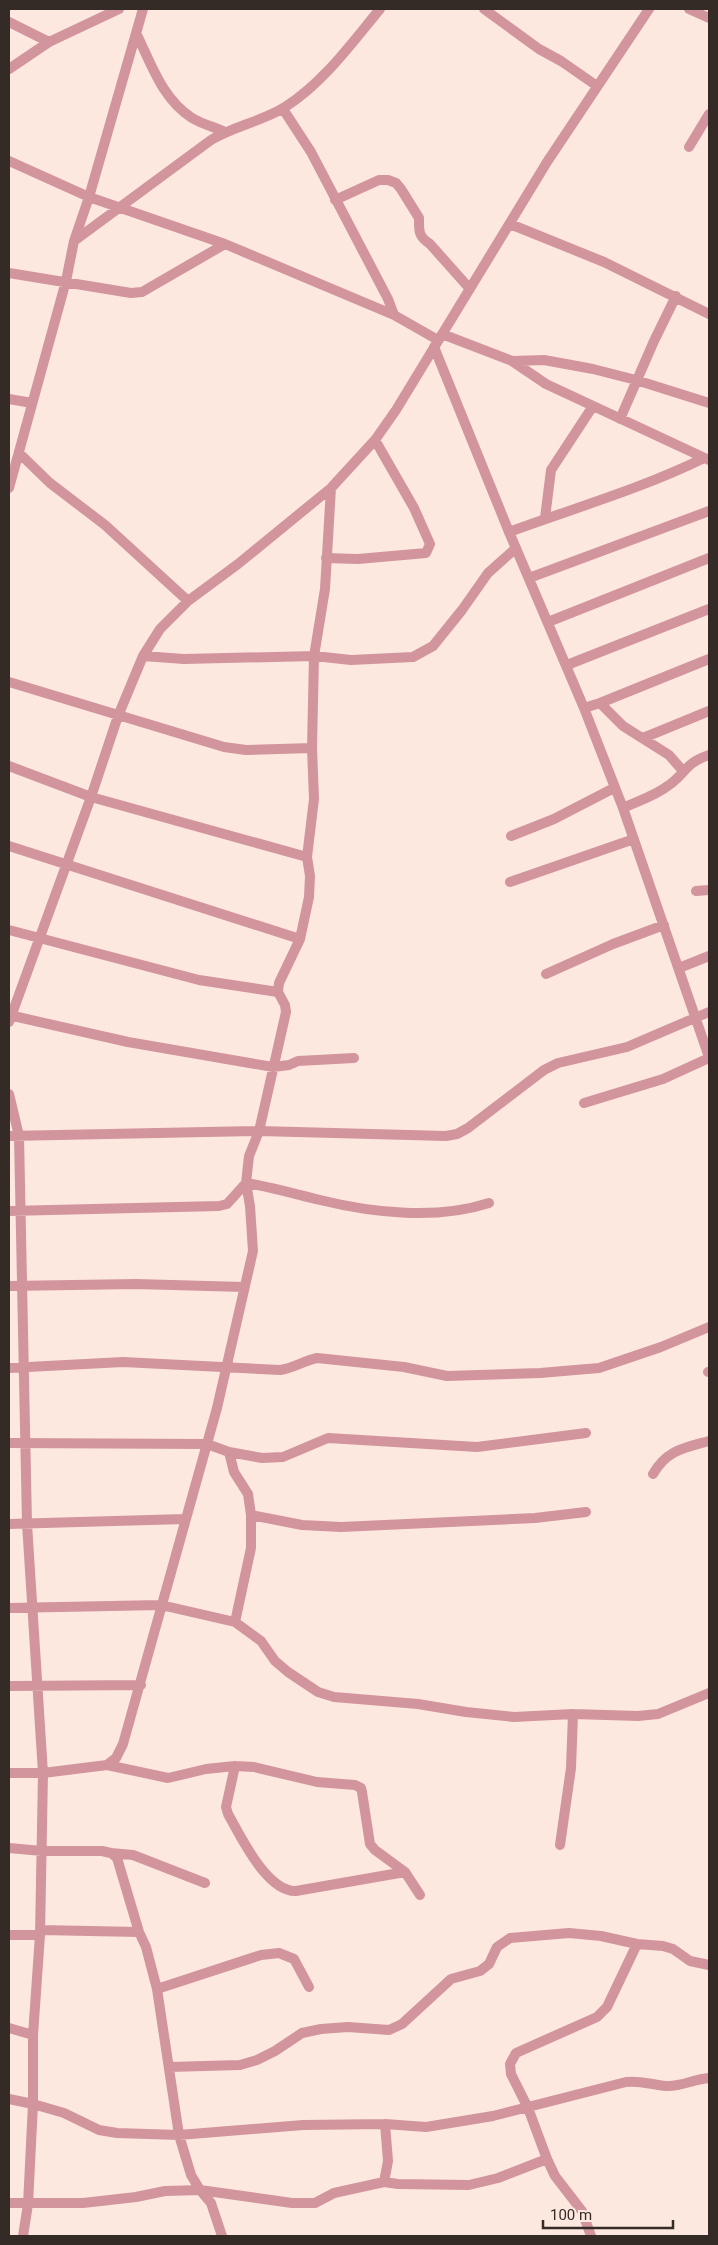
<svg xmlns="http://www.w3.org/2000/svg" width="718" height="2245" font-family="Roboto,sans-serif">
<rect width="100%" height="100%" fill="#fde8df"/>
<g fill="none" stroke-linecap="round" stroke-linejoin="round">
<path stroke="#d2959d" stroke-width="10" d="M 484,9 L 539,49 L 561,61 L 597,86
M 689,9 L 709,18
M 9,22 L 49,42
M 136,33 C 151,63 162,99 192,118 C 202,124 214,127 225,132
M 9,69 L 49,42 L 119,9
M 283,109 L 311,152 L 388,299 L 394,315
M 689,147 L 709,114
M 9,161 L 89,197 L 225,244 L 394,315 L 438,340
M 335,200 L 379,180 L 388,180 L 396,183 L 401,189 L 419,218 C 419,231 418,236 430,244 L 470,289
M 510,224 L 604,262 L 709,314
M 74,241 L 211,140 C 234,126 263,121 285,107 C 323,83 351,44 380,9
M 9,273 L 131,293 L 142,292 L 225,244
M 442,334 L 512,361 L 546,384 L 709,460
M 434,347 L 509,532 L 584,708 L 623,808 L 709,1057
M 512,361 L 544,360 L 593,369 L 636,380 L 709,403
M 9,399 L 32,403
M 620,419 L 654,341 L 676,296
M 19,453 L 50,483 L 105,525 L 188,601
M 9,488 L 66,281 L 74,241 L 89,197 L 143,9
M 545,518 L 551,470 L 593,406
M 509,532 C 574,508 641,489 704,458
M 326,558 L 358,559 L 426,553 L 430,544 L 414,508 L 375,440
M 529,578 L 709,511
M 548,622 L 709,558
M 143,656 L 184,659 L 314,656 L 351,660 L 413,657 L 433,646 L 462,610 L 488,573 L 516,548
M 567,665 L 709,609
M 9,682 L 224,747 L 246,750 L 312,748
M 600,703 L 623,726 L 669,755 L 683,771
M 584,708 L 600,703 L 709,659
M 643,738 L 709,711
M 9,766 L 91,797 L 307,857
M 623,808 C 638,801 655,796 669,785 C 686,773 685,763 709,755
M 511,836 L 554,819 L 614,788
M 9,846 L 300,939
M 510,882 L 634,839
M 696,891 L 709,890
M 9,930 L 199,980 L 278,992
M 679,968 L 709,956
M 546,974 L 613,944 L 664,925
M 9,1015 L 128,1042 L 273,1067 L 289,1065 L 298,1061 L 354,1058
M 9,1022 L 91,797 L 118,716 L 143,656 L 160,629 L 188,601 L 238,564 L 331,488 L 375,440 L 396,410 L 547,162 L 649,9
M 9,1094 L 19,1136 L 27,1524 L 43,1773 L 40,1935 L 33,2035 L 33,2104 L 28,2204 L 23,2236
M 584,1103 L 663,1079 L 709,1058
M 9,1136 L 259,1131 L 446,1136 L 457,1134 L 468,1128 L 544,1070 L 558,1063 L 627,1047 L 709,1012
M 9,1211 L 219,1206 L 227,1204 L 246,1183 C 271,1187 295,1194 320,1200 C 373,1213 437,1220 489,1203
M 9,1286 L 136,1284 L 244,1287
M 9,1368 L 123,1362 L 280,1370 C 294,1368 303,1361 317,1358 L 404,1367 L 447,1376 L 540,1373 L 599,1368 L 661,1347 L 709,1327
M 708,1372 L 709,1372
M 9,1443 L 207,1444 L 229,1452 L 262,1458 L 283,1457 L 328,1438 L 477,1447 L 586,1433
M 229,1452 L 234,1472 L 248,1494 L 251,1515 L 251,1548 L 235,1622
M 653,1474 C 667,1450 684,1448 709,1441
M 251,1515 L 302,1525 L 341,1527 L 535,1518 L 586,1512
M 9,1524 L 185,1519
M 9,1608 L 161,1605 L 235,1622 L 261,1641 L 275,1661 L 288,1672 L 318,1692 L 334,1697 L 418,1704 L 466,1712 L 514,1717 L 573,1714 L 638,1716 L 658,1714 L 709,1693
M 9,1686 L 141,1685
M 107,1765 L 168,1778 L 206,1769 L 235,1766 L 254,1767 L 317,1782 L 355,1785 L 361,1788 L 362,1792 L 370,1844 L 375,1850 L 405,1872 L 420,1895
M 235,1766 L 226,1807 L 228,1814 C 241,1837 267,1892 296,1891 L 405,1872
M 9,1773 L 43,1773 L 107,1765 L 116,1758 L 123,1744 L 217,1408 L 253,1251 L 250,1206 L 246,1183 L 249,1156 L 259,1131 L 286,1012 L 285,1005 L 278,992 L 279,983 L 300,939 L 309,897 L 310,876 L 307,857 L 314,799 L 312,748 L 314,656 L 325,589 L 331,488
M 560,1845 L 571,1768 L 573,1714
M 9,1848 L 42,1851 L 102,1851 L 111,1853 L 117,1858 L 139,1932 L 146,1947 L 157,1989 L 179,2135 L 191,2175 L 200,2190 L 211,2203 L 222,2236
M 111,1853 L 133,1855 L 205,1883
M 40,1930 L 139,1932
M 9,1935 L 40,1935
M 157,1989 L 261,1955 L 279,1953 L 294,1959 L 309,1987
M 9,2028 L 33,2035
M 169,2067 L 240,2065 L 257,2060 L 275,2051 L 302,2033 L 321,2029 L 348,2027 L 389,2030 L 402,2024 L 451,1979 L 480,1971 L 489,1964 L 497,1947 L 510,1938 L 569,1933 L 601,1936 L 637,1944 L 663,1946 L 673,1949 L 690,1961 L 709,1965
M 9,2099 L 33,2104 L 64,2113 L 99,2130 L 117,2133 L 179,2135 L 303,2125 L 385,2124 L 426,2127 L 493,2116 L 626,2082 C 640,2080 652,2085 666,2086 C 681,2087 694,2079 709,2078
M 384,2182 L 388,2161 L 385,2124
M 9,2203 L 83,2203 L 136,2197 L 165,2191 L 200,2190 L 292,2203 L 315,2203 L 334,2193 L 384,2182 L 398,2184 L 469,2185 L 498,2178 L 547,2159
M 591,2236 L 582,2211 L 555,2176 L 547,2159 L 528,2108 L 511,2074 L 510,2064 L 516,2053 L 597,2017 L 607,2007 L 637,1944"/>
</g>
<rect width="718" height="2245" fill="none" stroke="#342b26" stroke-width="20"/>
<path d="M543 2220v8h130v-8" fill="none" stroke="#342b26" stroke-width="2.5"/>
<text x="550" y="2220" font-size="15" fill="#342b26" stroke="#fde8df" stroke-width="4" paint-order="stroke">100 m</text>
</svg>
